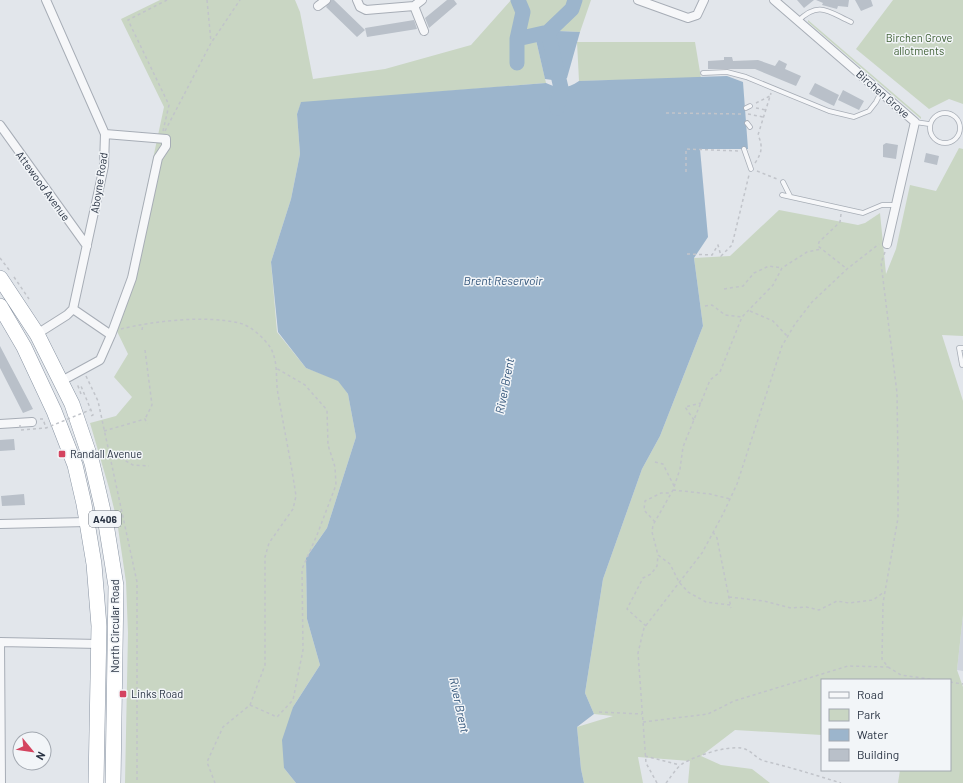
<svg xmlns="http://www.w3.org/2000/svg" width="963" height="783" font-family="Barlow,sans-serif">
<rect width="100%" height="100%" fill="#e2e6eb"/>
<path fill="#d0d5dd" d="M 963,615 L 963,671 L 957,670 Z"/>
<path fill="#c9d6c3" d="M 160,0 L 295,0 L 300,12 L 313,79 L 385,69 L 471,45 L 511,0 L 591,0 L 580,32 L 536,30 L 536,40 L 546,83 L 301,103 L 297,114 L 300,154 L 291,199 L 271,262 L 277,332 L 306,368 L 338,380 L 348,394 L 356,437 L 327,528 L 306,558 L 307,619 L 320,665 L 293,707 L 284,768 L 296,783 L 125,783 L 128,633 L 126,582 L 117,521 L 109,488 L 90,423 L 116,416 L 132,397 L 114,377 L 128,354 L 112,321 L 127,281 L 164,107 L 121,19 Z
M 893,0 L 963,0 L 963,104 L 949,99 L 929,109 L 856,49 Z
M 808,20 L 921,117 L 921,119 L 808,22 Z
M 577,42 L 695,42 L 701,78 L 579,81 Z
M 959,148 L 963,149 L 963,336 L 942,335 L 963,401 L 963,615 L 957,670 L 963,687 L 963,783 L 898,783 L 900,770 L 950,770 L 950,680 L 822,680 L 822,735 L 735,730 L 701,756 L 721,765 L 752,769 L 770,783 L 688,783 L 690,761 L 638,757 L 643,783 L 584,783 L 581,769 L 577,727 L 613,716 L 594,714 L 585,693 L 603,579 L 642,469 L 660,436 L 703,326 L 694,258 L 730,256 L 779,210 L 858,225 L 865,223 L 880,213 L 886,274 L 896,249 L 910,185 L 936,191 Z"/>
<path fill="#9cb5cc" d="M 536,30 L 580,32 L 567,78 L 560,81 L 545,79 L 536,40 Z
M 727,76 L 743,82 L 748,149 L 700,149 L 708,237 L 694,258 L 703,326 L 660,436 L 642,469 L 603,579 L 585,693 L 594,714 L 577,727 L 581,769 L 584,783 L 296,783 L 284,768 L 282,740 L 293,707 L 320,665 L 307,619 L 306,558 L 327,528 L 356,437 L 348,394 L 338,381 L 306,368 L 278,332 L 271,262 L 291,199 L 300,154 L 297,114 L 301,102 L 546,83 C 558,89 568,89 579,81 Z"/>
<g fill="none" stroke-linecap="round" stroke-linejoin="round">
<path stroke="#9cb5cc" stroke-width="15" d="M 517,39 L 548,32
M 517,63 L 517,39 L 523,12 L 518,0
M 557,108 L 561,88 L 548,32 L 572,9 L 575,0"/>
</g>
<path fill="#b9c0c9" d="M 331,0 L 334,0 L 365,30 L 357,37 L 326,7 Z
M 447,0 L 454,0 L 457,4 L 429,28 L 425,18 Z
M 797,0 L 814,0 L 804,8 Z
M 816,0 L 849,0 L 848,7 L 838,6 L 837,9 L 822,5 L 823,3 Z
M 855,0 L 871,0 L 873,6 L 861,11 Z
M 414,20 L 417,29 L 367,37 L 365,28 Z
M 724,57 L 732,57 L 733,61 L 758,60 L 775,66 L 779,60 L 787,64 L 785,69 L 801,76 L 796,86 L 755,69 L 708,69 L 708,61 L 724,60 Z
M 815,83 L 839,95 L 834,106 L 809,94 Z
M 843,90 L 864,101 L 859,110 L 838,100 Z
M 886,143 L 898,145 L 896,159 L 883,157 L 883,145 Z
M 926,153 L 939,156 L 937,165 L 924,162 Z
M 0,346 L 33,409 L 23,413 L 0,368 Z
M 14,439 L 15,450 L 0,451 L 0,440 Z
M 24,494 L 25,505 L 2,506 L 1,496 Z"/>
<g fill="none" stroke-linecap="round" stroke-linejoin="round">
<g stroke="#a7adb6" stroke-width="5.5">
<path id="lane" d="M 798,21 C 819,0 829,12 851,22
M 703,73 L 727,72 L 746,77 L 829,111 L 854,117 L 869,111 L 876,102 L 881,92
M 746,108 L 750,106
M930 128a15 15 0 1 1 30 0a15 15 0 1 1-30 0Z
M 915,122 L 929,124
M 747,123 L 750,127
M 744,149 L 751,169
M 783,182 L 790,196
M 782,195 L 863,213 L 882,205 L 896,205
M 962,365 L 959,348 L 963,348"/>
</g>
<g stroke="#a7adb6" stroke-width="10">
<path id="street" d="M 357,0 L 360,7 L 366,10 L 414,6 L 422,0
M 638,0 L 688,18 L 697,15 L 704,0
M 774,0 L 915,122 L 887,244
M 318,6 L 326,0
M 414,6 L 424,31
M 0,125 L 87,246
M 73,309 L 111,335 L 132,278 L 158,158 L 166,146 L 166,139 L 105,134
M 37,334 L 67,315 L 73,309 L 104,166 L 105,134 L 46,0
M 67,378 L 100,360 L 111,335
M 0,424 L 32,422
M 0,524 L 87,522
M 0,642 L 1,783
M 0,642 L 99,644"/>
</g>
<g stroke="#8994a3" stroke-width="16">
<path id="highway" d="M 0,278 L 37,334 L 72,404 L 92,463 L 106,524 L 116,586 L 113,783
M 0,306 L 24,347 L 54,411 L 75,465 L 84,504 L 94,564 L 99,626 L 96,783"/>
</g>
<path stroke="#c1c4ca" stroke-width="1.5" stroke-dasharray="3 3" stroke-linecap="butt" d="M 207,0 L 211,42
M 756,103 L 770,96
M 756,108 L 766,110
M 666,113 L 744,114
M 748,114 L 763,117
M 163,131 L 169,105 L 128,20 L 167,0
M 165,131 L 211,43 L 240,0
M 755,163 C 762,153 763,146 758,135 L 771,93
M 757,171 L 777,179
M 686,172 L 686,149 L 739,151
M 841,214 L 840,222 L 819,242 L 818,246 L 847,269
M 885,252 L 881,263 L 897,393 L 898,462 L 898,518 L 883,603 L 882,659 L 888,667 L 901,675 L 936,680
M 687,254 L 712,255 L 718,245 L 721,256 L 732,245 L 749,175
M 0,258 L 10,271
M 14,277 L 29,299
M 724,289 L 743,286 L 754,273 L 769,266 L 782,268
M 705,306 L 712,305 L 725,315 L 742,317
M 750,311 L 773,321 L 787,336
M 121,329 C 153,321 207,315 239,323 C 250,325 264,338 270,347 C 279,362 275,378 278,394 C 284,428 291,462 296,496 L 293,509 L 269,543 L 265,557 L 265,665 L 250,705 L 223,727 L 207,762 L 215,783
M 142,330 L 143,324
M 145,350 L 152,405 L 145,419
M 86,376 L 98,401 L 137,582 L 137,783
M 81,394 L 78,386 L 81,386 L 93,415 L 89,417
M 40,419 L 43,419 L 46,428
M 694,420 L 685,407 L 701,403
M 104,431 L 145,419 L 147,424
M 110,452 L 133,465 L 149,466
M 655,462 L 663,464 L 674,486
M 673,490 L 710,494 L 730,499
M 655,522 L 644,510 L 645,501 L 661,493 L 671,493
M 713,532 L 717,538 L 731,608
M 729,597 L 764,601 L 791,608 L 806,607 L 819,610 L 837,601 L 849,603 L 873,600 L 884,592
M 730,605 L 706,602 L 688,592 L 679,582 L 670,564 L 658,555 L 652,532 L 653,525 L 673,490 L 680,469 L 683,447 L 710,380 L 720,372 L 742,317 L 773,285 L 782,268 L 807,252 L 821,249
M 646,626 L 627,609 L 643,578 L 651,574 L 657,566 L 658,555
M 950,682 L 963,684
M 250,705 L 277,717 L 293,700 L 303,650 L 302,569 L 317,535 L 336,485 L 335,467 L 328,445 L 327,410 L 305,385 L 276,368
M 599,712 L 642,714
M 643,722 L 708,714 L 734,701 L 848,666 L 888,667
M 645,756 L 680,765
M 657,783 L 646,763 L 638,653 L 644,628 L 702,553 L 723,514 L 737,484 L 782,346 L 795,324 L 812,302 L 847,269 L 879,244
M 666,783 C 671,777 676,768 682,764 C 695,756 725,746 741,748 C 751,749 756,759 764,761 C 790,767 815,775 841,783"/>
<use href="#lane" stroke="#f6f7f9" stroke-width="4"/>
<use href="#street" stroke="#f6f7f9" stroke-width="8"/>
<use href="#highway" stroke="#fff" stroke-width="15"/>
<path stroke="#c1c4ca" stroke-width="1.5" stroke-dasharray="3 3" stroke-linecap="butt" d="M 20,425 L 20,430 L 46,428 L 90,410"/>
</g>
<g fill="#d4445f" stroke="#f2f5f8" stroke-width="1.5">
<rect x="58" y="450" width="8" height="8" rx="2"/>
<rect x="119" y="690" width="8" height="8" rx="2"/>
</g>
<g text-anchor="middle" stroke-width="3" stroke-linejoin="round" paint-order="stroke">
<rect fill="#f2f5f8" stroke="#666e7a" stroke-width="1" x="89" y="511" width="32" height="16" rx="3"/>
<g font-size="10" font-weight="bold" fill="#2a3444">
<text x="105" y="523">A406</text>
</g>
<g font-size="11" fill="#406136" stroke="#f2f5f8">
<text x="919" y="42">Birchen Grove<tspan x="919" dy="13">allotments</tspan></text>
</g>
<g font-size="11" fill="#2a3444" stroke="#f2f5f8">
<text transform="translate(883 94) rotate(41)" y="4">Birchen Grove</text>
<text transform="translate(99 183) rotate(-81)" y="4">Aboyne Road</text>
<text transform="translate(43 186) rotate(54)" y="4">Attewood Avenue</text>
<text transform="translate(115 626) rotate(-90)" y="4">North Circular Road</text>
</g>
<g font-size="11" fill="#2a3444" stroke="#f2f5f8" text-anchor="start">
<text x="70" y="458">Randall Avenue</text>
<text x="131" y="698">Links Road</text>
</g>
<g font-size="12" font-style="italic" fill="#32557a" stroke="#f2f5f8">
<text x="503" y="285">Brent Reservoir</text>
<text transform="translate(505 386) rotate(-79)" y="4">River Brent</text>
<text transform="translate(459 705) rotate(78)" y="4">River Brent</text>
</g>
</g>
<rect x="821" y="679" width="130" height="92" fill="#f2f5f8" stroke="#a2a8b0"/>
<rect x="829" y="692" width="20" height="6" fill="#f6f7f9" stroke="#a2a8b0"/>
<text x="857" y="699" font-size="12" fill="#2a3444">Road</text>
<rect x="829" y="709" width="20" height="12" fill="#c9d6c3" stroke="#a2a8b0"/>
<text x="857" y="719" font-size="12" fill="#2a3444">Park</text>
<rect x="829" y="729" width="20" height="12" fill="#9cb5cc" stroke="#a2a8b0"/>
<text x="857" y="739" font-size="12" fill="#2a3444">Water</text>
<rect x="829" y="749" width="20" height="12" fill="#b9c0c9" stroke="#a2a8b0"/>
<text x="857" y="759" font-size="12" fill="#2a3444">Building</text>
<g transform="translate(32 751) rotate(119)"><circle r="19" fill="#f2f5f8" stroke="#a2a8b0"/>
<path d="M0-3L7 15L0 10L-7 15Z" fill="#d4445f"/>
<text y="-6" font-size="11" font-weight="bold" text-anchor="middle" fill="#2a3444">N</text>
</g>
</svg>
